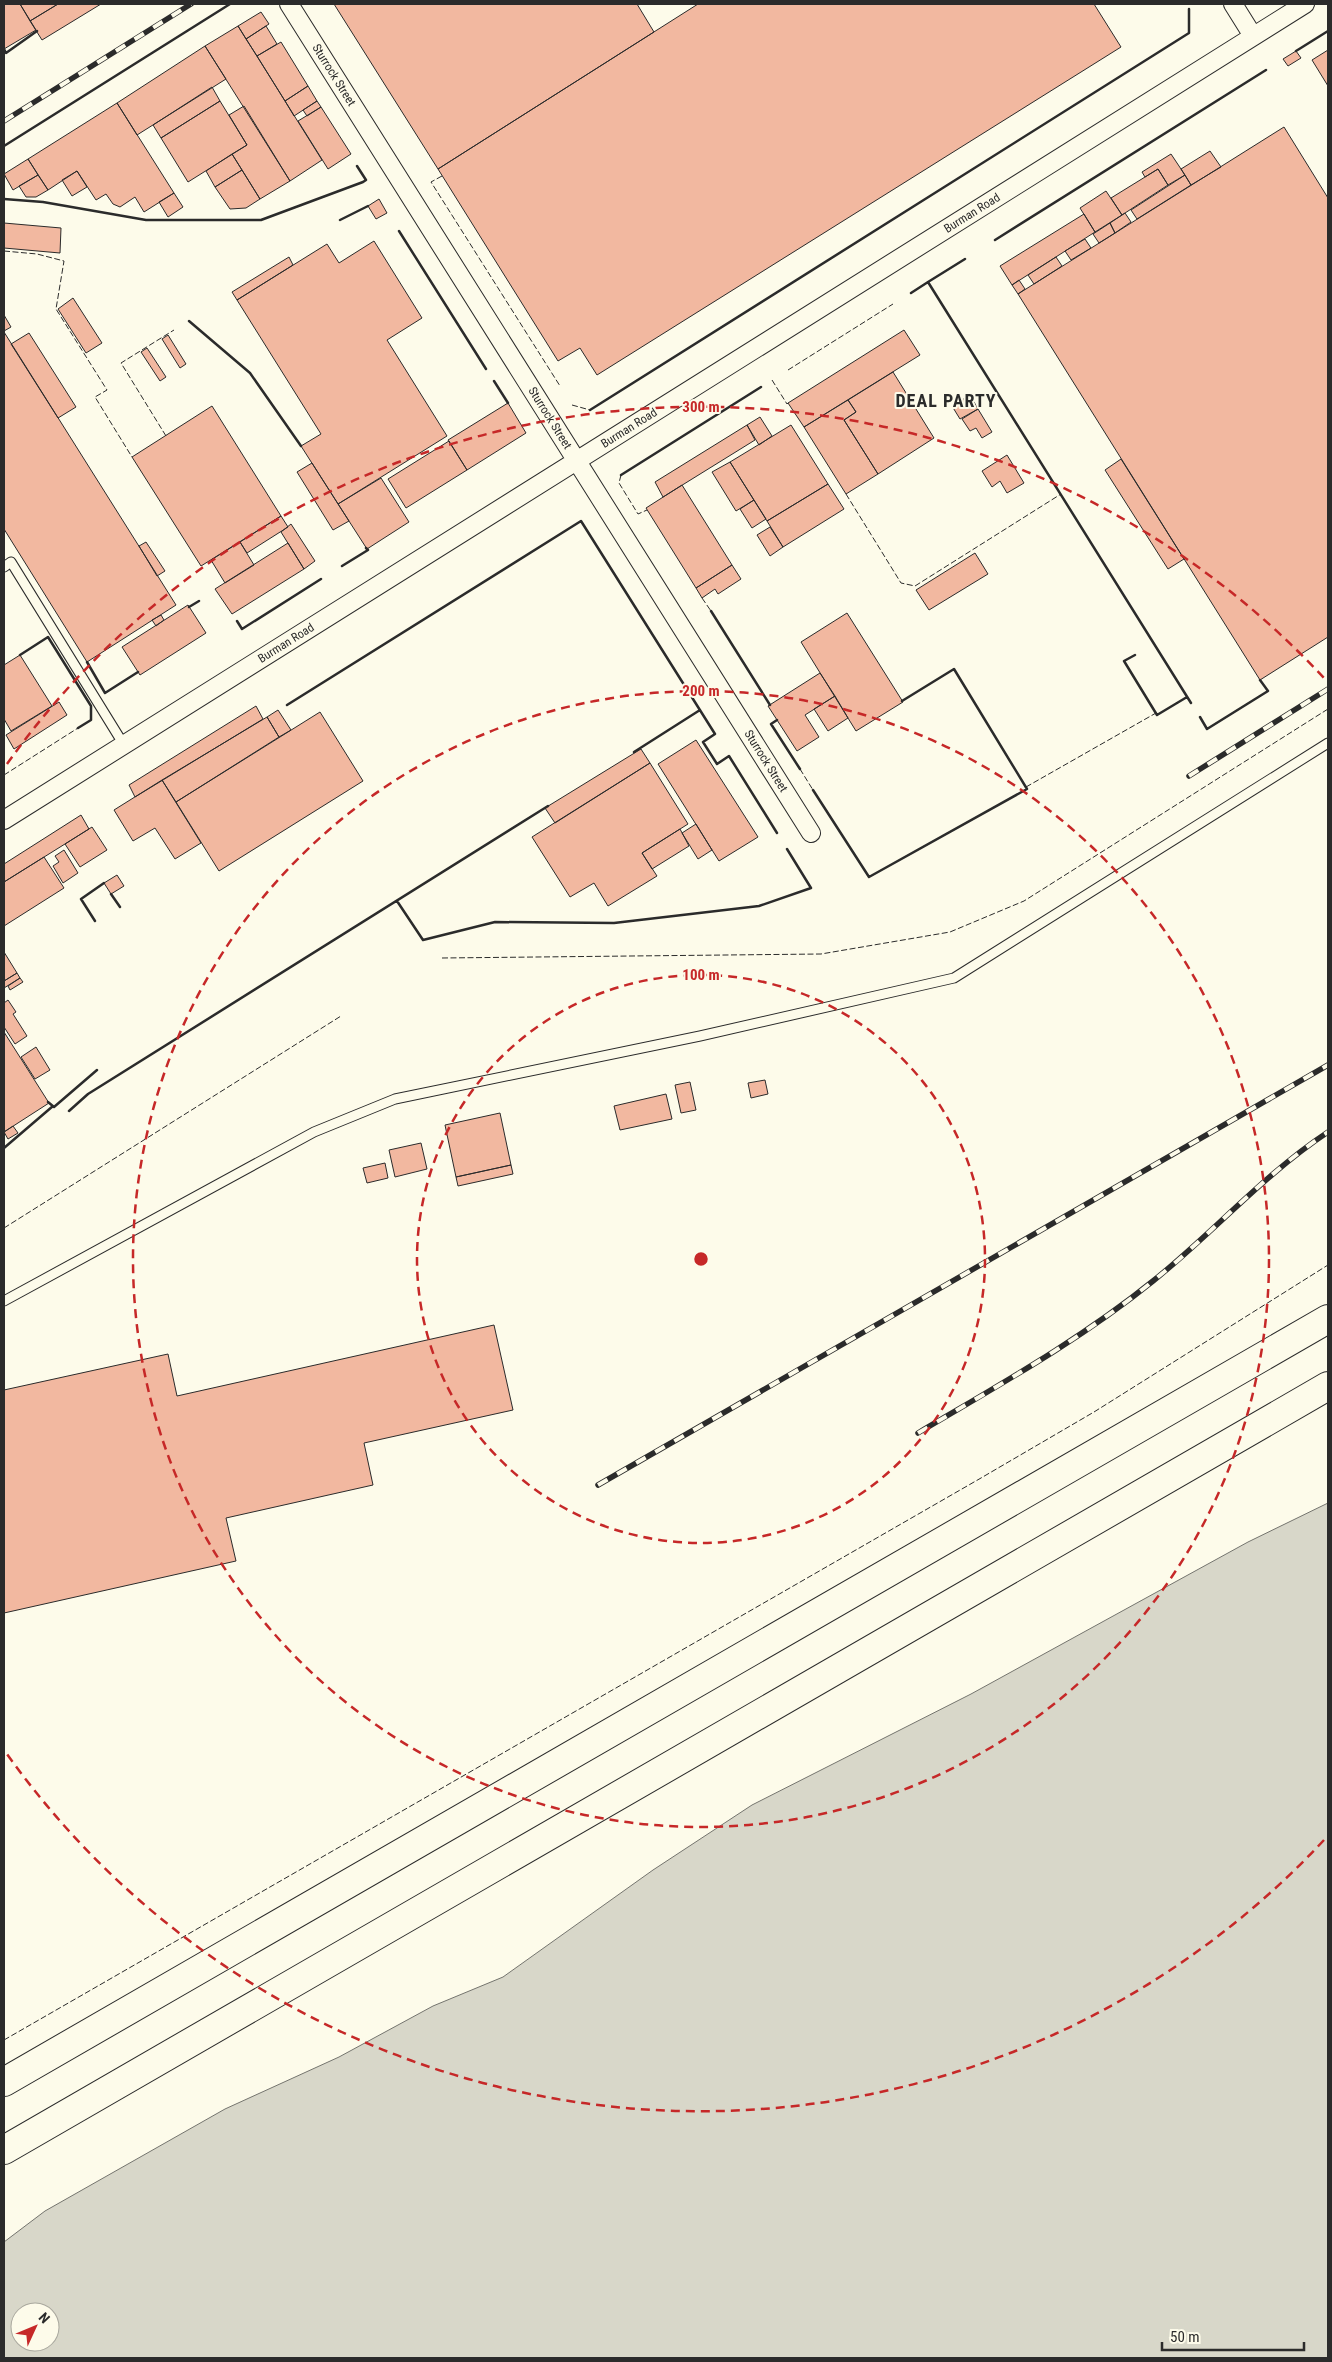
<svg xmlns="http://www.w3.org/2000/svg" width="1332" height="2362" font-family="'Roboto Condensed',sans-serif">
<rect width="100%" height="100%" fill="#fdfbea"/>
<path fill="#d8d7c9" stroke="#74746e" fill-rule="evenodd" d="M 1328,1503 L 1328,2358 L 4,2358 L 4,2242 L 45,2211 L 225,2109 L 339,2057 L 433,2006 L 503,1977 L 653,1870 L 752,1805 L 971,1694 L 1248,1542 ZM 20,2312 L 50,2312 L 50,2342 L 20,2342 Z"/>
<path fill="#f2b8a0" stroke="#2b2b2b" d="M 4,4 L 20,4 L 36,30 L 4,49 Z
M 20,4 L 58,4 L 30,21 Z
M 58,4 L 101,4 L 42,40 L 30,21 Z
M 334,4 L 637,4 L 654,32 L 438,169 Z
M 698,4 L 1094,4 L 1121,47 L 597,375 L 580,348 L 558,361 L 438,169 Z
M 261,12 L 269,24 L 246,39 L 238,26 Z
M 238,26 L 322,160 L 290,181 L 205,46 Z
M 266,26 L 277,44 L 257,56 L 246,39 Z
M 281,42 L 308,86 L 285,101 L 257,56 Z
M 205,46 L 226,79 L 137,135 L 117,103 Z
M 1328,50 L 1328,86 L 1312,60 Z
M 1296,51 L 1301,58 L 1288,66 L 1283,59 Z
M 308,86 L 317,101 L 294,116 L 285,101 Z
M 212,87 L 220,101 L 161,138 L 153,125 Z
M 220,101 L 247,145 L 188,182 L 161,138 Z
M 317,101 L 321,107 L 307,116 L 303,110 Z
M 117,103 L 174,193 L 144,212 L 135,197 L 120,207 L 113,204 L 106,194 L 96,200 L 77,171 L 48,190 L 28,159 Z
M 244,106 L 290,181 L 260,199 L 232,154 L 247,145 L 229,115 Z
M 321,107 L 351,154 L 328,169 L 298,121 Z
M 1284,127 L 1328,198 L 1328,637 L 1260,680 L 1018,294 Z
M 1210,151 L 1221,167 L 1191,185 L 1181,169 Z
M 232,154 L 242,170 L 215,187 L 206,171 Z
M 1171,154 L 1185,175 L 1168,185 L 1158,169 L 1145,177 L 1142,172 Z
M 28,159 L 38,175 L 13,190 L 4,174 Z
M 1158,169 L 1168,185 L 1122,215 L 1111,198 Z
M 242,170 L 260,199 L 246,208 L 230,209 L 215,187 Z
M 77,171 L 87,187 L 72,196 L 62,180 Z
M 38,175 L 48,190 L 36,197 L 26,197 L 19,186 Z
M 1185,175 L 1191,185 L 1137,219 L 1131,210 Z
M 1106,191 L 1122,215 L 1095,232 L 1080,208 Z
M 174,193 L 183,207 L 168,217 L 159,202 Z
M 379,199 L 387,213 L 376,219 L 368,206 Z
M 1125,213 L 1131,222 L 1115,233 L 1110,223 Z
M 1084,214 L 1095,232 L 1012,285 L 1000,266 Z
M 4,223 L 61,228 L 60,253 L 4,248 Z
M 1110,223 L 1115,233 L 1099,243 L 1093,234 Z
M 1085,239 L 1091,248 L 1071,260 L 1065,251 Z
M 374,241 L 422,318 L 387,340 L 447,436 L 338,504 L 301,446 L 321,434 L 237,300 L 327,244 L 339,263 Z
M 289,257 L 293,265 L 237,300 L 232,292 Z
M 1056,257 L 1062,266 L 1034,284 L 1028,275 Z
M 1019,280 L 1025,289 L 1018,294 L 1012,285 Z
M 73,298 L 102,343 L 86,353 L 58,309 Z
M 4,315 L 11,327 L 4,331 Z
M 904,330 L 920,355 L 804,427 L 788,403 Z
M 4,332 L 176,605 L 87,662 L 4,529 Z
M 29,333 L 76,407 L 58,418 L 11,344 Z
M 168,335 L 186,364 L 180,368 L 162,339 Z
M 147,348 L 166,377 L 160,381 L 141,352 Z
M 893,372 L 934,438 L 878,474 L 844,420 L 856,412 L 848,400 Z
M 970,395 L 978,409 L 960,419 L 952,406 Z
M 848,400 L 856,412 L 844,420 L 878,474 L 846,494 L 804,427 Z
M 508,403 L 526,433 L 467,470 L 448,440 Z
M 212,406 L 281,516 L 201,566 L 132,457 Z
M 978,409 L 992,432 L 982,438 L 976,428 L 970,431 L 962,419 Z
M 760,417 L 772,436 L 759,445 L 747,425 Z
M 747,425 L 755,440 L 663,497 L 655,482 Z
M 791,425 L 828,484 L 767,521 L 730,462 Z
M 449,441 L 467,470 L 406,508 L 388,479 Z
M 1007,455 L 1024,483 L 1007,493 L 1000,481 L 992,487 L 982,471 Z
M 1121,459 L 1184,559 L 1168,569 L 1105,470 Z
M 730,462 L 754,500 L 736,511 L 712,472 Z
M 312,463 L 349,521 L 333,530 L 297,472 Z
M 381,478 L 409,522 L 367,549 L 338,504 Z
M 828,484 L 844,509 L 783,547 L 767,521 Z
M 682,485 L 732,565 L 696,588 L 646,508 Z
M 754,500 L 766,519 L 752,528 L 740,509 Z
M 281,516 L 288,527 L 247,553 L 240,542 Z
M 291,524 L 315,561 L 304,569 L 281,532 Z
M 770,527 L 783,547 L 770,556 L 757,535 Z
M 146,542 L 165,571 L 157,576 L 139,546 Z
M 240,542 L 254,565 L 225,583 L 211,560 Z
M 288,543 L 304,569 L 232,614 L 215,589 Z
M 975,553 L 988,574 L 929,610 L 916,590 Z
M 732,565 L 741,579 L 718,594 L 715,589 L 702,598 L 696,588 Z
M 188,605 L 206,633 L 140,675 L 122,647 Z
M 847,613 L 903,702 L 856,731 L 801,642 Z
M 161,615 L 164,620 L 156,626 L 152,620 Z
M 20,655 L 52,706 L 11,731 L 4,719 L 4,665 Z
M 820,673 L 835,696 L 805,715 L 819,737 L 797,751 L 768,706 Z
M 835,696 L 848,718 L 828,731 L 814,709 Z
M 59,702 L 67,715 L 14,749 L 6,735 Z
M 256,706 L 263,719 L 135,797 L 129,785 Z
M 278,710 L 291,730 L 279,737 L 267,717 Z
M 320,712 L 363,781 L 219,871 L 176,802 Z
M 267,717 L 279,737 L 176,802 L 162,780 Z
M 696,740 L 758,837 L 719,861 L 658,764 Z
M 641,749 L 650,763 L 555,823 L 545,808 Z
M 650,763 L 688,824 L 642,853 L 657,876 L 608,906 L 594,883 L 570,897 L 532,837 Z
M 162,780 L 201,843 L 175,859 L 155,828 L 133,841 L 114,810 Z
M 81,815 L 89,829 L 4,882 L 4,864 Z
M 696,824 L 712,850 L 698,859 L 682,833 Z
M 92,827 L 107,850 L 80,867 L 65,844 Z
M 680,829 L 689,846 L 652,869 L 642,853 Z
M 64,850 L 78,873 L 63,883 L 53,866 L 59,862 L 55,856 Z
M 44,857 L 64,888 L 4,926 L 4,882 Z
M 117,875 L 124,886 L 111,894 L 104,883 Z
M 4,952 L 17,973 L 4,981 Z
M 17,973 L 20,978 L 4,988 L 4,981 Z
M 20,978 L 23,982 L 10,990 L 8,986 Z
M 8,1000 L 16,1012 L 13,1014 L 27,1036 L 15,1044 L 4,1027 L 4,1003 Z
M 4,1032 L 49,1103 L 4,1132 Z
M 36,1047 L 50,1070 L 35,1079 L 21,1057 Z
M 765,1080 L 768,1094 L 751,1098 L 748,1083 Z
M 690,1082 L 696,1110 L 681,1113 L 675,1085 Z
M 666,1094 L 672,1119 L 620,1130 L 614,1106 Z
M 500,1113 L 511,1165 L 456,1177 L 445,1125 Z
M 13,1126 L 18,1133 L 8,1139 L 4,1132 Z
M 421,1143 L 427,1169 L 395,1177 L 389,1150 Z
M 385,1163 L 388,1178 L 367,1183 L 363,1168 Z
M 511,1165 L 513,1174 L 458,1186 L 456,1177 Z
M 494,1325 L 513,1410 L 364,1443 L 373,1485 L 226,1518 L 236,1561 L 4,1613 L 4,1390 L 168,1354 L 177,1396 Z"/>
<g fill="none" stroke-linecap="round" stroke-linejoin="round">
<g stroke="#2b2b2b" stroke-width="11">
<path id="lane" d="M 4,567 L 11,562 L 124,745
M 4,1301 L 314,1132 L 395,1099 L 700,1036 L 954,978 L 1328,743"/>
</g>
<g stroke="#2b2b2b" stroke-width="20">
<path id="street" d="M 289,4 L 811,833
M 1233,4 L 1253,36
M 4,820 L 1305,4"/>
</g>
<g stroke="#2b2b2b" stroke-width="30">
<path id="highway" d="M 4,2082 L 1328,1319
M 4,2150 L 1328,1386"/>
</g>
<use href="#lane" stroke="#fdfbea" stroke-width="9"/>
<use href="#street" stroke="#fdfbea" stroke-width="18"/>
<use href="#highway" stroke="#fdfbea" stroke-width="28"/>
<g stroke="#2b2b2b" stroke-width="5.5">
<path id="rail" d="M 4,121 L 191,4
M 1189,776 L 1328,689
M 918,1433 C 999,1385 1080,1340 1153,1281 C 1213,1233 1263,1175 1328,1132
M 598,1485 L 1328,1065"/>
</g>
<use href="#rail" stroke="#fdfbea" stroke-width="4" stroke-dasharray="11" stroke-linecap="butt"/>
<path stroke="#2b2b2b" stroke-width="1" stroke-dasharray="6 2.5" stroke-linecap="butt" d="M 442,176 L 431,182 L 560,386
M 4,251 L 37,254 L 64,261 L 56,309 L 107,390 L 95,397 L 132,457
M 788,370 L 893,304
M 772,380 L 787,404 L 788,403
M 572,405 L 590,410
M 166,436 L 121,363 L 174,330
M 621,475 L 619,483 L 638,514 L 647,510
M 846,494 L 901,583 L 915,586 L 1061,494
M 702,598 L 711,611
M 800,769 L 813,790
M 4,775 L 78,728
M 1026,787 L 1156,713
M 442,958 L 821,954 L 950,932 L 1024,901 L 1328,709
M 4,1228 L 341,1016
M 4,2040 L 981,1478 L 1094,1412 L 1328,1265"/>
<path stroke="#2b2b2b" stroke-width="2.5" d="M 4,49 L 6,53 L 37,31
M 1296,51 L 1328,31
M 4,146 L 230,4
M 4,199 L 43,202 L 146,220 L 261,220 L 363,182 L 366,180 L 357,166
M 340,220 L 368,206
M 399,231 L 486,369
M 995,240 L 1266,70
M 965,259 L 928,282 L 1191,703
M 911,293 L 928,282
M 189,321 L 250,373 L 301,446
M 494,381 L 508,403
M 590,410 L 1189,33 L 1189,9
M 621,475 L 761,387
M 342,566 L 368,550 L 366,548
M 189,607 L 199,601
M 711,611 L 770,705
M 237,621 L 242,629 L 321,579
M 20,655 L 48,637 L 91,706 L 91,720 L 78,728
M 1135,655 L 1124,661 L 1157,715 L 1187,697
M 87,662 L 105,693 L 138,672
M 287,705 L 581,521 L 715,734 L 703,742 L 717,764 L 729,756 L 777,833
M 1200,717 L 1207,729 L 1268,691 L 1260,680
M 777,720 L 771,724 L 800,769
M 634,752 L 700,710
M 813,790 L 869,877 L 1027,789 L 954,669 L 902,701
M 111,894 L 120,907
M 397,901 L 423,940 L 495,922 L 614,923 L 759,906 L 811,888 L 787,849
M 95,921 L 81,899 L 104,883
M 48,1102 L 54,1107 L 97,1070
M 69,1111 L 88,1094 L 548,806
M 4,1148 L 53,1106"/>
</g>
<g fill="none" stroke="#c62828" stroke-width="2.5" stroke-dasharray="9 6">
<circle cx="701" cy="1259" r="284"/>
<circle cx="701" cy="1259" r="568"/>
<path d="M1324 1840A852 852 0 0 1 7 1754M7 764A852 852 0 0 1 1324 678"/>
</g>
<g text-anchor="middle" stroke-width="4" stroke-linejoin="round" paint-order="stroke">
<g font-size="12" fill="#2b2b2b" stroke="#fdfbea">
<text transform="translate(334 75) rotate(58)" y="4">Sturrock Street</text>
<text transform="translate(972 213) rotate(-32)" y="4">Burman Road</text>
<text transform="translate(550 418) rotate(58)" y="4">Sturrock Street</text>
<text transform="translate(629 428) rotate(-32)" y="4">Burman Road</text>
<text transform="translate(286 643) rotate(-32)" y="4">Burman Road</text>
<text transform="translate(766 761) rotate(58)" y="4">Sturrock Street</text>
</g>
<g font-size="18" font-weight="bold" letter-spacing="1" fill="#2b2b2b" stroke="#fdfbea">
<text x="946" y="407">DEAL PARTY</text>
</g>
</g>
<circle cx="701" cy="1259" r="8" fill="#c62828" stroke="#fdfbea" stroke-width="2.5"/>
<g font-size="15" text-anchor="middle" font-weight="bold" fill="#c62828" stroke="#fdfbea" stroke-width="4" stroke-linejoin="round" paint-order="stroke">
<text x="701" y="412">300 m</text>
<text x="701" y="696">200 m</text>
<text x="701" y="980">100 m</text>
</g>
<rect width="1332" height="2362" fill="none" stroke="#2b2b2b" stroke-width="10"/>
<g transform="translate(35 2327) rotate(46)"><circle r="24" fill="#fdfbea" stroke="#a9a89e"/>
<path d="M0-4L9 19L0 12L-9 19Z" fill="#c62828"/>
<text y="-8" font-size="14" font-weight="bold" text-anchor="middle" fill="#2b2b2b">N</text>
</g>
<path d="M1162 2342v8h142v-8" fill="none" stroke="#2b2b2b" stroke-width="2.5"/>
<text x="1170" y="2342" font-size="15" fill="#2b2b2b" stroke="#fdfbea" stroke-width="4" paint-order="stroke">50 m</text>
</svg>
